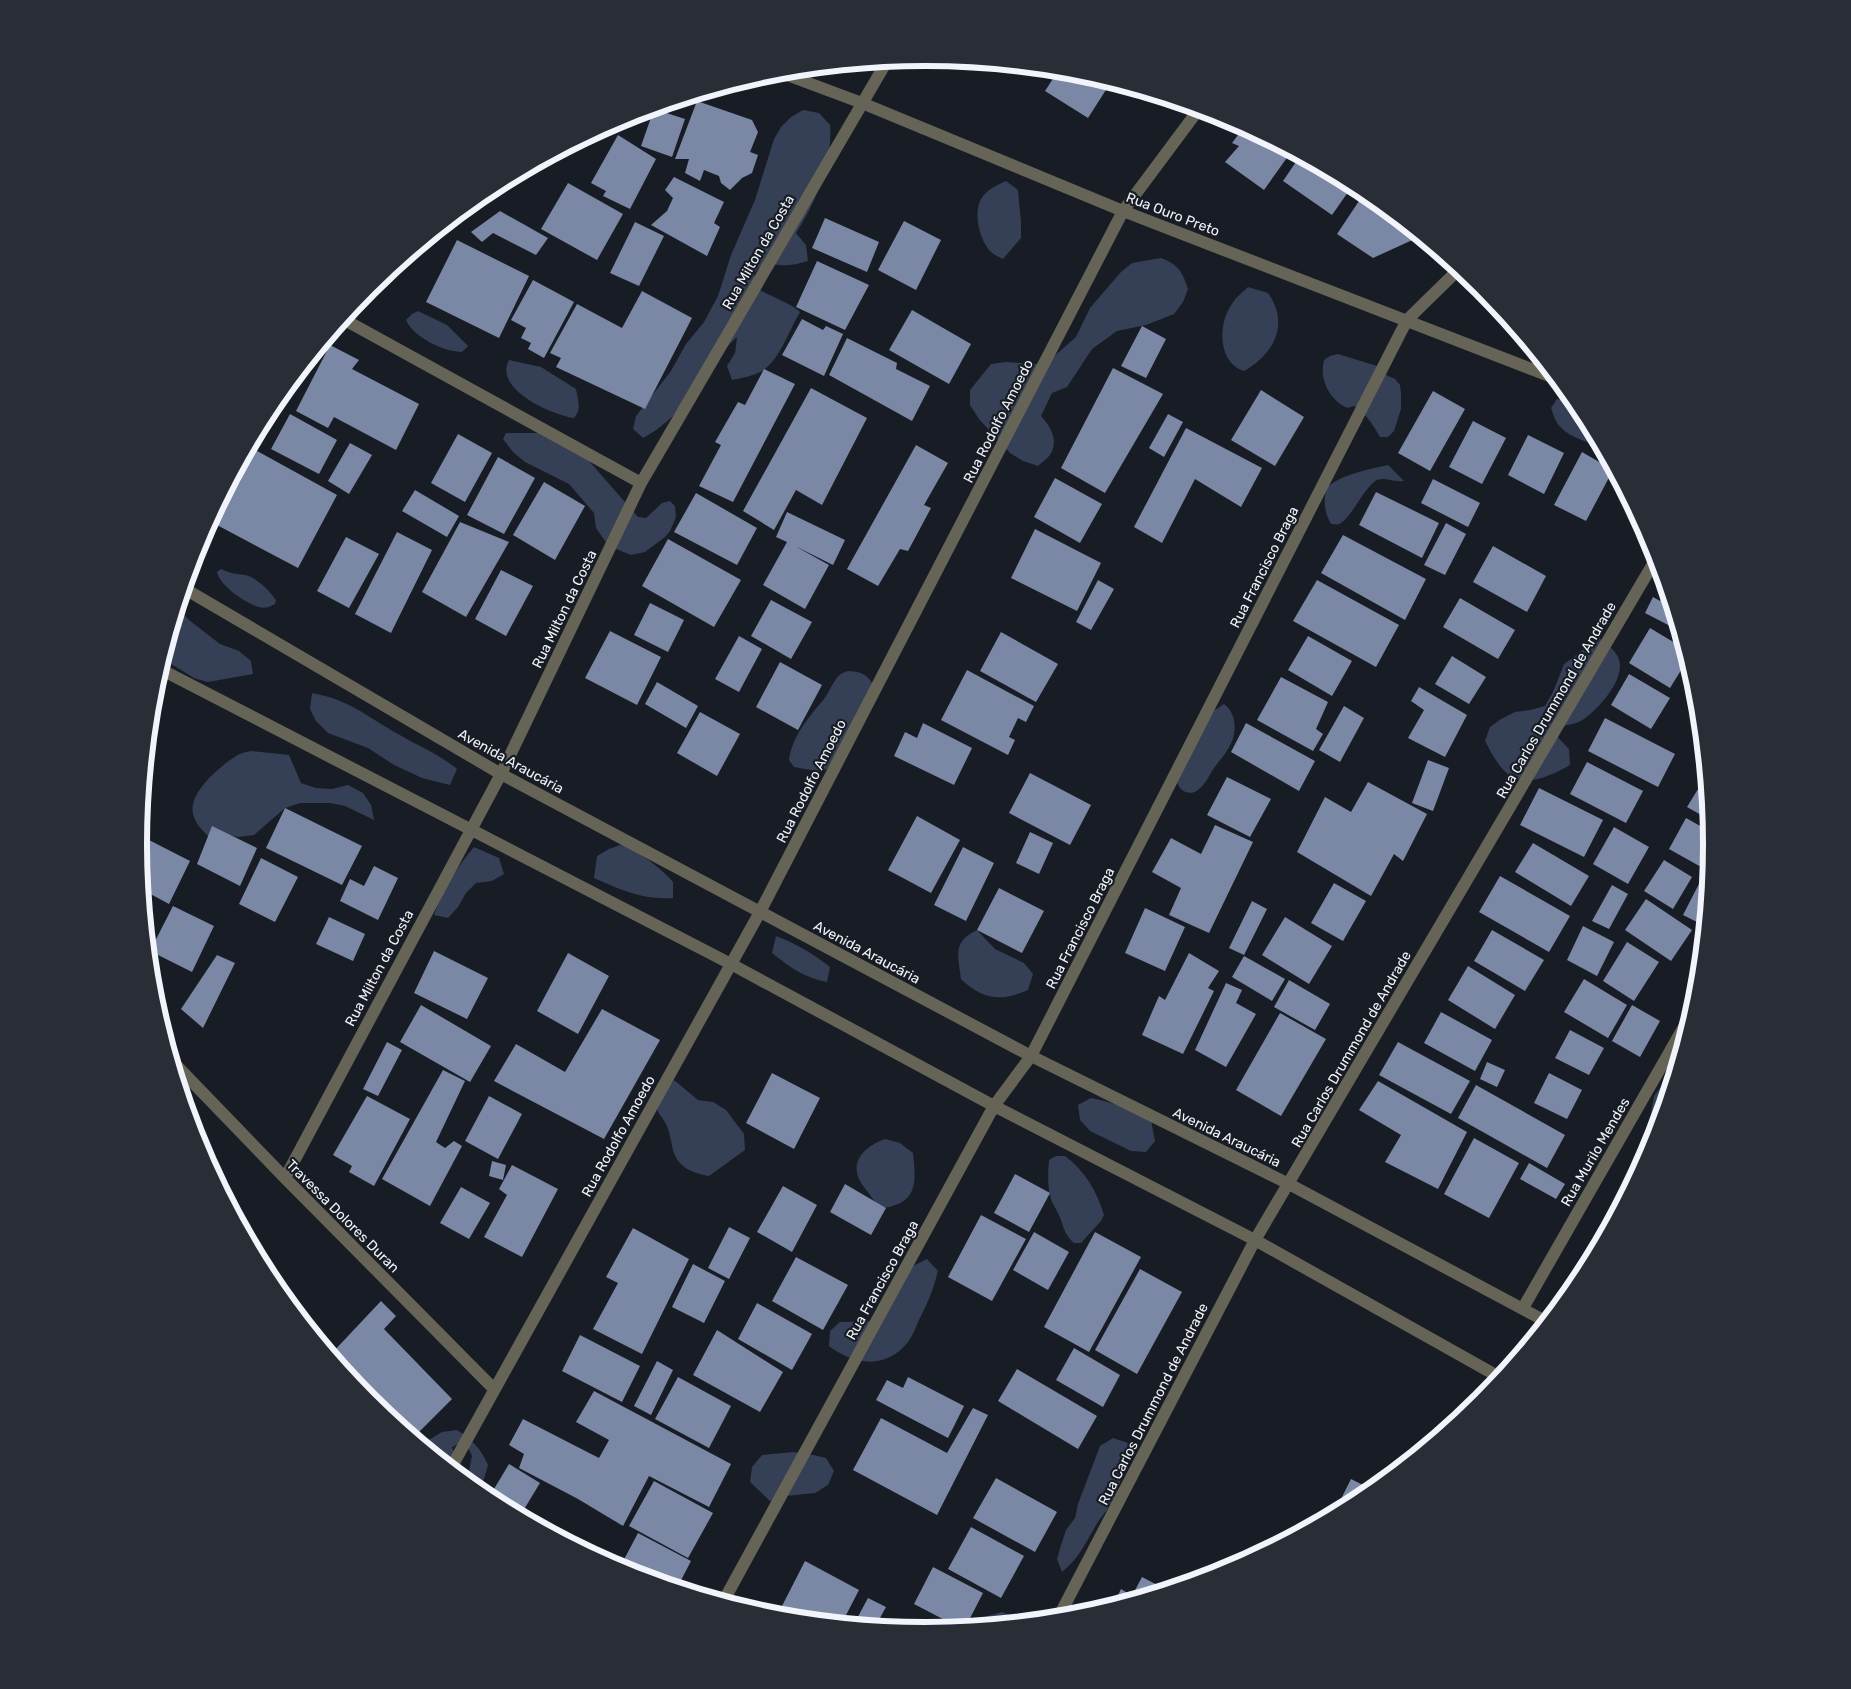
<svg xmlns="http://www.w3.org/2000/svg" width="1851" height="1689" font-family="Rubik,sans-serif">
<rect width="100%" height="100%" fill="#181c24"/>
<path fill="#353f55" d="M 803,110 L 819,113 L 830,125 C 833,162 816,202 796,233 L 806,245 L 808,261 C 792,266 781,267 765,262 L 754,273 L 756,288 C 766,294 795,305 800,312 C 789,330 780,360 762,371 C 753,376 742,378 732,380 L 727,366 L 735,353 L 737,337 C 717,354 707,377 691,397 C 677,413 662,428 643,438 L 633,429 L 636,416 L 671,371 L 686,344 L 704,322 L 718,296 L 731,255 L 755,200 L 774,139 L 781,127 L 791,117 Z
M 1006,181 L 1018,190 L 1021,222 L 1021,238 L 1003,259 C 999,257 994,255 990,251 C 979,239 972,210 983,196 C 990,188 997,185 1006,181 Z
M 1161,258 C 1179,265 1182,271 1188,289 L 1183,302 L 1174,314 L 1146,325 L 1117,331 L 1092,349 L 1067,387 L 1052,393 L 1041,416 C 1051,427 1059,441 1050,455 C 1047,459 1041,463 1038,466 L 1023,461 L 1010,453 L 979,419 L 970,405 L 970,390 L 991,364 L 1006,362 L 1037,364 L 1052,358 L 1076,337 L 1090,308 L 1121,272 L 1132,263 Z
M 1248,287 L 1268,293 C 1290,324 1274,354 1244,371 C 1217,362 1218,323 1232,304 C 1236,297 1243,292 1248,287 Z
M 418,311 L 447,325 L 468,346 L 462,352 C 444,352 413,337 406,320 L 412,314 Z
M 1338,354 L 1377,366 L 1388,376 L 1395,379 L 1400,385 L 1401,393 L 1401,409 L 1394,431 L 1388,437 L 1380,437 C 1373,425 1366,413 1354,406 L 1347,408 C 1329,399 1319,379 1324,360 L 1330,356 Z
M 509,360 L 541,367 L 576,389 C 578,401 582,409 574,418 C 552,415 493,389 509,360 Z
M 1557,399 L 1575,402 L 1600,445 C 1586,443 1565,435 1557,423 C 1554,418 1553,413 1551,408 Z
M 506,433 L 538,433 L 589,461 L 638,517 L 646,518 L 662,503 L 670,501 L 675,506 L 676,517 L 670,531 L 665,537 L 645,552 L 631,555 L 611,547 L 605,541 L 596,528 L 594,513 L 569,484 L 525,462 L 513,452 L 503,439 Z
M 1388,465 L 1404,481 C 1394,483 1382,475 1374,482 C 1364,489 1349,521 1339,524 C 1337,525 1334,524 1331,524 C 1324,512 1323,500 1327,487 C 1345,473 1367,470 1388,465 Z
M 1631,504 L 1640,521 L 1637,523 C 1630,517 1628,513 1631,504 Z
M 221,569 C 229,573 236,574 245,575 C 256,577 270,591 276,600 L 275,604 C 269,607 265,609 259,607 C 245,603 220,586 217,572 Z
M 179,609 L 189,620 L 220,644 L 239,651 L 251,661 L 253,674 L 208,682 L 194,678 L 163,659 Z
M 1599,638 C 1605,643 1614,649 1618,657 C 1628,678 1597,711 1581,721 C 1573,725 1559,726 1550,729 L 1569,749 L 1570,765 C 1556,773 1531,786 1514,778 C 1500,771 1492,754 1485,741 L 1490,727 L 1501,719 L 1515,712 L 1530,710 L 1545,706 L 1553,692 L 1564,664 Z
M 848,671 C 859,671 868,674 873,685 L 828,768 L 822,772 L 794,767 L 789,760 C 792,736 809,717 824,699 C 832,689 834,674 848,671 Z
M 312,693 C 350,700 366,716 398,734 C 418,746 439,754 457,769 L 450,785 L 422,778 L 394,765 L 368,748 L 328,733 L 316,721 L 310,709 Z
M 1224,704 C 1238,714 1237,736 1228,749 C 1224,756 1219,761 1214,768 C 1210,774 1205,785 1198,790 C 1188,797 1178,790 1176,779 L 1212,712 Z
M 251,751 L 289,755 L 301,783 L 316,788 L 332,789 L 348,785 L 363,793 L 371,805 L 374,820 L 345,806 L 330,803 L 300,803 L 285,808 L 254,835 L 238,837 L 223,834 L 208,836 C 202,830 195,823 193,814 C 188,793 220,766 236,756 C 241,753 246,752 251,751 Z
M 623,844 C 642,855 658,865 673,882 L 673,898 C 643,900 621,890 594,878 L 597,856 L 609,849 Z
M 474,847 L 499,858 L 504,874 L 492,881 L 476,883 L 466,893 L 458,907 L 448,918 L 434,915 C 443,889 457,867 474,847 Z
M 977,930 L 995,949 L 1024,963 L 1033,974 L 1028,990 C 1001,1002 983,1000 961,979 C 958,955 952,942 977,930 Z
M 776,936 C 795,943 814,954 830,967 L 827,982 C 803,977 791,968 772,953 Z
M 1675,1070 L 1654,1141 L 1648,1132 L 1654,1096 L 1670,1074 Z
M 674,1080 L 698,1100 L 713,1102 L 726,1110 L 744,1134 L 745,1150 L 709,1176 C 693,1173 678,1168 673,1150 C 671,1142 670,1132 666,1124 C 660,1112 657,1116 656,1100 Z
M 1091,1098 C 1113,1102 1131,1110 1151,1120 L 1155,1141 L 1146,1152 L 1131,1151 L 1090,1131 L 1080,1120 L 1078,1105 Z
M 885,1139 L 900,1143 L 913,1153 C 915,1174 919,1198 895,1205 C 890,1207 885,1209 880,1206 C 875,1203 871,1196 867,1191 C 846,1167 859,1149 885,1139 Z
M 1056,1156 L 1065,1156 C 1084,1170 1097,1191 1104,1215 L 1101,1221 L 1081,1243 L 1074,1243 C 1066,1236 1064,1230 1061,1220 C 1059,1214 1055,1208 1052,1202 C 1047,1190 1048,1173 1049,1160 Z
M 927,1259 L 938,1271 C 934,1287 929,1300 922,1314 C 917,1323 914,1334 908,1342 C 886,1370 854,1365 829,1346 L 830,1331 L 840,1322 L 872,1321 L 913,1266 Z
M 457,1430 C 472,1439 481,1449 488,1465 L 480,1492 L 463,1478 L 469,1471 L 472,1456 L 465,1441 L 452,1447 L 457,1461 L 454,1471 L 422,1444 L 442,1432 Z
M 1113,1438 L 1128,1443 C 1127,1459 1119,1493 1110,1506 C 1105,1513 1100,1518 1096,1525 C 1085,1544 1079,1558 1062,1572 L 1057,1559 L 1061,1545 L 1066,1530 L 1075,1518 L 1078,1504 L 1100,1446 Z
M 793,1452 L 809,1454 L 826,1458 L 834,1471 L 828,1485 L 815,1493 L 786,1496 L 770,1501 L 750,1482 L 752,1467 L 762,1455 Z
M 1002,1612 L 1027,1622 L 977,1626 L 976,1624 L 988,1616 Z"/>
<path fill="#7a88a5" d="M 1058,71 L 1079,73 L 1111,82 L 1088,118 L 1045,91 Z
M 697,101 L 752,120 L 758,132 L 750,152 L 758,155 L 752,173 L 742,178 L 730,190 L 721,183 L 719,176 L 704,170 L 700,181 L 685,173 L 689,159 L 675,159 Z
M 654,109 L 685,119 L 672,157 L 641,146 Z
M 1244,127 L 1291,152 L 1264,190 L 1225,162 L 1239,146 L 1232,143 Z
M 618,135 L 656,159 L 630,209 L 603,196 L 606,191 L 591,183 Z
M 1300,156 L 1353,185 L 1332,215 L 1283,181 Z
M 674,177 L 724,202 L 714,223 L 720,227 L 707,256 L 651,225 L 667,211 L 673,198 L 665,190 Z
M 568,183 L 623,214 L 597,260 L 541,229 Z
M 1365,192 L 1411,230 L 1419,237 L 1373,258 L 1337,234 Z
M 500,211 L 548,238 L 536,255 L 493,233 L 482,242 L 471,232 Z
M 825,218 L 879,242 L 867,272 L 812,248 Z
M 904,221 L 941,240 L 916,290 L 878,270 Z
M 635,222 L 664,236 L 639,286 L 610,273 Z
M 457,240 L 529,276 L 499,338 L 426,302 Z
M 817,261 L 869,285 L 845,330 L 796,307 Z
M 533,280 L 574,302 L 544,358 L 528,349 L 531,343 L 521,338 L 526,328 L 511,320 Z
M 642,291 L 692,318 L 645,409 L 556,367 L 561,358 L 550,353 L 577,304 L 622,328 Z
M 912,310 L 971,344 L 949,384 L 889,350 Z
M 802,319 L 823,330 L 826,326 L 843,334 L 824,376 L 782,355 Z
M 1142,326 L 1166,339 L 1146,378 L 1121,366 Z
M 847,338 L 897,363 L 896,369 L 930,386 L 912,421 L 829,375 Z
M 330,345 L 359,360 L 352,369 L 419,404 L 396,450 L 334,417 L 328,428 L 296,411 Z
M 1113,368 L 1163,394 L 1105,493 L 1061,468 Z
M 764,369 L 795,384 L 733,502 L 699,486 L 721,445 L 715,442 L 738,402 L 745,405 Z
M 811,388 L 867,418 L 822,505 L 796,490 L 774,530 L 743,511 Z
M 1261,390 L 1304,417 L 1275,466 L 1231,440 Z
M 1433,391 L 1465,409 L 1430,471 L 1398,453 Z
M 290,414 L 337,440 L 319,474 L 271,449 Z
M 1168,414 L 1183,422 L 1164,457 L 1149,448 Z
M 1473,421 L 1506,438 L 1482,484 L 1449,467 Z
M 1186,428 L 1262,468 L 1241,507 L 1195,479 L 1162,543 L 1134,527 Z
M 458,434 L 492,453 L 465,502 L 431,483 Z
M 1528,435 L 1564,453 L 1544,494 L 1508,475 Z
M 350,443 L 372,455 L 349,494 L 328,481 Z
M 916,445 L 948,463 L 924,505 L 931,508 L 908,551 L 900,549 L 878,586 L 847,569 Z
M 250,447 L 337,495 L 298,568 L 215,524 L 243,472 L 238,470 Z
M 1582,452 L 1613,470 L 1586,521 L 1554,505 Z
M 498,457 L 535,478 L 504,534 L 467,515 Z
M 236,473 L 238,474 L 221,506 L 219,505 Z
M 1055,478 L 1102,504 L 1080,543 L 1034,517 Z
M 1433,479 L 1480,503 L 1468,527 L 1421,503 Z
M 544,482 L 585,506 L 555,560 L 513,535 Z
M 415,490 L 459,516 L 447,537 L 402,511 Z
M 1376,492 L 1439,523 L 1422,558 L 1359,525 Z
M 696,493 L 757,528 L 737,565 L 674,532 Z
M 787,512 L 845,540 L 833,565 L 795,546 L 829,565 L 805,609 L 763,585 L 787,542 L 776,537 Z
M 460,522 L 509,542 L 466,617 L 422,592 Z
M 1446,523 L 1466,534 L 1445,575 L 1424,565 Z
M 1035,529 L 1101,563 L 1077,611 L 1011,578 Z
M 397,532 L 432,550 L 391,633 L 355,614 Z
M 1343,535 L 1426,579 L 1405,620 L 1321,573 Z
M 346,537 L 379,554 L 349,608 L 317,591 Z
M 668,539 L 741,580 L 714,627 L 642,586 Z
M 1493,546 L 1546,576 L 1527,612 L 1473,582 Z
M 501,570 L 533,586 L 506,636 L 475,619 Z
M 1098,580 L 1114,589 L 1091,630 L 1076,622 Z
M 1317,580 L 1399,625 L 1376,667 L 1293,621 Z
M 1667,589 L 1675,617 L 1670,626 L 1645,613 L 1653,597 L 1660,601 Z
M 1460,598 L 1515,630 L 1498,659 L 1443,627 Z
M 771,600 L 812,622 L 791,659 L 751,636 Z
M 650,603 L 684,620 L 668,652 L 634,635 Z
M 1650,628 L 1685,649 L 1688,659 L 1670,688 L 1629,663 Z
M 610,631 L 661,657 L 637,705 L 585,678 Z
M 1001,632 L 1058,664 L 1036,702 L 980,671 Z
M 739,636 L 762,649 L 739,692 L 715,679 Z
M 1308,636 L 1352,661 L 1332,696 L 1288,670 Z
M 1452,656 L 1486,677 L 1469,704 L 1435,684 Z
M 780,662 L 822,685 L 798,730 L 756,707 Z
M 967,670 L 1034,706 L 1026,722 L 1018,718 L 1009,737 L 1015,740 L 1008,755 L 941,720 Z
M 1629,674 L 1670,698 L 1651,729 L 1611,705 Z
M 1281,677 L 1328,702 L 1316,729 L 1323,734 L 1313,751 L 1257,720 Z
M 657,682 L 698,706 L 686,728 L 645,704 Z
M 1419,687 L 1467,715 L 1445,757 L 1408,738 L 1424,710 L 1411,701 Z
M 1344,706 L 1364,718 L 1340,762 L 1319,750 Z
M 700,712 L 740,734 L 717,776 L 677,753 Z
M 1605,718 L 1675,754 L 1658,787 L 1588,751 Z
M 923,723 L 972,748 L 954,785 L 894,756 L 905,732 L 917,738 Z
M 1246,723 L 1315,761 L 1299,791 L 1231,752 Z
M 1428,760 L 1449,768 L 1433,811 L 1412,803 Z
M 1587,762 L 1643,791 L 1626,823 L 1570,794 Z
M 1030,773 L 1091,805 L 1070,845 L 1009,813 Z
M 1706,776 L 1710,820 L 1687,807 Z
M 1227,777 L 1271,799 L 1250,837 L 1207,815 Z
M 1368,782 L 1427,814 L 1403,861 L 1394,854 L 1371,896 L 1297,852 L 1325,797 L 1351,812 Z
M 1539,788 L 1603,820 L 1584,857 L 1520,825 Z
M 285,808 L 362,846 L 342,885 L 266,848 Z
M 917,816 L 960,840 L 931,893 L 888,870 Z
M 1686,818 L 1711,832 L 1712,845 L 1710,872 L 1669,849 Z
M 1215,825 L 1253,842 L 1209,933 L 1169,915 L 1181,888 L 1152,872 L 1171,838 L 1201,854 Z
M 212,826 L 257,848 L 240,886 L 197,864 Z
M 1614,827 L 1649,847 L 1628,884 L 1593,864 Z
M 1030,832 L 1053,843 L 1039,874 L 1016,863 Z
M 147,839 L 190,861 L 169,904 L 143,890 L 139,854 Z
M 1533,843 L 1589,876 L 1571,906 L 1515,872 Z
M 963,847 L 994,863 L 966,921 L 934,905 Z
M 261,858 L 298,877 L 275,922 L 239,904 Z
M 1664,860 L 1692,877 L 1673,909 L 1644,891 Z
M 374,866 L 398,878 L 378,920 L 340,901 L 350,879 L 364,886 Z
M 1500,876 L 1570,916 L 1549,952 L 1479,912 Z
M 1702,878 L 1709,882 L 1706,909 L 1699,923 L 1683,915 Z
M 1334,883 L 1366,901 L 1343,941 L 1311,923 Z
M 1612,885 L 1628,894 L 1609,929 L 1592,921 Z
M 999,888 L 1044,911 L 1022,953 L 977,930 Z
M 1646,899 L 1692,930 L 1671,961 L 1625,930 Z
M 1252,901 L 1267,909 L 1244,955 L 1229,948 Z
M 173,906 L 214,926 L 192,972 L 150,951 Z
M 1145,908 L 1185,927 L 1165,971 L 1125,953 Z
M 329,917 L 365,934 L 353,961 L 316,944 Z
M 1285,917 L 1332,946 L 1309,984 L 1262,955 Z
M 1583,926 L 1614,942 L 1597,976 L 1567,960 Z
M 1492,930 L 1544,960 L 1525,991 L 1474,961 Z
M 1627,942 L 1659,962 L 1634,1001 L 1603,981 Z
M 434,951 L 488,978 L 467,1019 L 414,993 Z
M 568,953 L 609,976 L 578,1034 L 537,1011 Z
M 1189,953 L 1219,971 L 1208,988 L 1214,991 L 1183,1054 L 1142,1035 L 1159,996 L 1165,1000 Z
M 217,955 L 235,963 L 203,1028 L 181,1009 Z
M 1244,956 L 1285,979 L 1272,1001 L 1232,977 Z
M 1468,966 L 1515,995 L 1495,1029 L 1448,1000 Z
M 1584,979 L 1627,1005 L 1608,1038 L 1564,1012 Z
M 1289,980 L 1330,1004 L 1315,1030 L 1274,1007 Z
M 1226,983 L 1242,990 L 1236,1003 L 1256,1014 L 1226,1067 L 1195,1050 Z
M 421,1005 L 491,1046 L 470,1082 L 400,1042 Z
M 1632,1005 L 1660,1021 L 1640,1057 L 1612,1041 Z
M 602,1009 L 660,1040 L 604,1139 L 494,1081 L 516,1044 L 565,1072 Z
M 1441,1012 L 1492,1040 L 1475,1071 L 1424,1043 Z
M 1280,1013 L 1326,1039 L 1281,1116 L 1236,1090 Z
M 1570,1030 L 1604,1048 L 1589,1075 L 1555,1058 Z
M 387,1042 L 402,1050 L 378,1096 L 363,1089 Z
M 1398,1042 L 1470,1081 L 1451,1114 L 1379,1075 Z
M 1487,1062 L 1505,1070 L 1497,1087 L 1480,1079 Z
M 443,1070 L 465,1081 L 436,1142 L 445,1148 L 454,1141 L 462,1146 L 430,1206 L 382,1179 Z
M 772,1073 L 820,1098 L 794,1149 L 746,1123 Z
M 1549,1073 L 1582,1090 L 1567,1119 L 1534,1103 Z
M 1378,1081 L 1467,1132 L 1438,1189 L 1385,1162 L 1401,1135 L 1359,1110 Z
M 1476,1085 L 1565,1135 L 1547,1168 L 1458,1118 Z
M 367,1096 L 410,1119 L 374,1186 L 349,1172 L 352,1166 L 333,1155 Z
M 489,1096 L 522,1114 L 498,1159 L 465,1141 Z
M 1474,1138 L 1519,1163 L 1489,1218 L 1444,1194 Z
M 492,1161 L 506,1165 L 503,1180 L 489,1176 Z
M 1529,1163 L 1565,1184 L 1556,1199 L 1520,1179 Z
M 512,1165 L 558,1189 L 522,1257 L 484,1237 L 507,1195 L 499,1189 Z
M 1015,1174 L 1050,1193 L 1029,1232 L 994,1213 Z
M 845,1184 L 886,1208 L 871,1235 L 830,1212 Z
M 783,1186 L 817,1205 L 792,1252 L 757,1232 Z
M 461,1187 L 490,1203 L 469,1239 L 440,1223 Z
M 981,1215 L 1026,1239 L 992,1301 L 948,1277 Z
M 729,1227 L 750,1238 L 729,1279 L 708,1268 Z
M 633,1228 L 689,1259 L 642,1354 L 593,1329 L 618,1283 L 606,1277 Z
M 1034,1232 L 1069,1252 L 1048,1290 L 1013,1270 Z
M 1095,1232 L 1141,1257 L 1089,1352 L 1044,1327 Z
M 796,1257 L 848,1285 L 823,1330 L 772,1301 Z
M 693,1264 L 725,1281 L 704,1323 L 672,1307 Z
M 1140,1269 L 1182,1292 L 1137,1374 L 1095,1350 Z
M 381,1301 L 396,1316 L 384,1329 L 452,1399 L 416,1435 L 332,1353 Z
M 757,1303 L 812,1334 L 792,1370 L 738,1339 Z
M 717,1330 L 783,1372 L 760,1412 L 693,1375 Z
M 580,1335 L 640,1366 L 622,1402 L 562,1371 Z
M 1074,1348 L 1120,1375 L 1103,1407 L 1056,1380 Z
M 657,1361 L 673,1370 L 651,1415 L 634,1406 Z
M 1017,1369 L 1097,1416 L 1078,1449 L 998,1401 Z
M 678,1377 L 731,1406 L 709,1448 L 655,1419 Z
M 908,1377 L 964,1406 L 948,1438 L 876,1400 L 887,1380 L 903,1388 Z
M 594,1391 L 731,1464 L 709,1507 L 649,1476 L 623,1526 L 578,1499 L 519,1468 L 524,1454 L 509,1445 L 523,1419 L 599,1458 L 609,1440 L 576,1422 Z
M 973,1408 L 988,1415 L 937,1515 L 853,1470 L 881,1418 L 947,1453 Z
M 509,1464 L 540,1483 L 520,1516 L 488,1499 Z
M 996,1478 L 1057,1512 L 1035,1552 L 973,1518 Z
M 1351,1479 L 1373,1490 L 1362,1499 L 1333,1515 Z
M 654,1481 L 713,1513 L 688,1558 L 629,1526 Z
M 971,1527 L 1024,1556 L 1001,1598 L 948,1569 Z
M 638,1533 L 691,1561 L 677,1588 L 619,1569 Z
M 805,1561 L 859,1590 L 842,1623 L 809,1620 L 782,1606 Z
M 933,1567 L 983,1593 L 965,1628 L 960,1628 L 914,1604 Z
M 1142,1577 L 1167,1590 L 1113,1606 L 1121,1589 L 1132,1596 Z
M 868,1598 L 886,1607 L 875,1627 L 854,1624 Z
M 913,1620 L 929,1631 L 908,1630 Z"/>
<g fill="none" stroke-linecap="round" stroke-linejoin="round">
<path stroke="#656456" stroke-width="12" d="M 779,72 L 862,103 L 1123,211 L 1557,379
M 343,319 L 641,483
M 185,589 L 501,774 L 1031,1056 L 1289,1184 L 1547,1322
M 160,669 L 731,964 L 994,1106 L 1255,1240 L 1501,1378
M 173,1062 L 285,1178 L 494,1389
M 285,1178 L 501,774 L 641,483 L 887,61
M 1523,1308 L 1693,1011
M 451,1468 L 760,912 L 1123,211 L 1199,109
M 723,1602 L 994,1106 L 1031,1056 L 1407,320 L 1459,269
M 1058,1618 L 1255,1240 L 1657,557"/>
</g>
<g text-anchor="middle" stroke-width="4.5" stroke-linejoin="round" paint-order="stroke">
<g font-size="14" fill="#f1f4fa" stroke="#181c24">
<text transform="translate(1173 214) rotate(21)" y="5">Rua Ouro Preto</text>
<text transform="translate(758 252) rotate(-60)" y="5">Rua Milton da Costa</text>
<text transform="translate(998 421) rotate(-63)" y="5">Rua Rodolfo Amoedo</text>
<text transform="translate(1264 567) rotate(-63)" y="5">Rua Francisco Braga</text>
<text transform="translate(564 609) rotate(-64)" y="5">Rua Milton da Costa</text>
<text transform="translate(1556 700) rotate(-60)" y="5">Rua Carlos Drummond de Andrade</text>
<text transform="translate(511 761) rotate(29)" y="5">Avenida Araucária</text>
<text transform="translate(811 781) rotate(-63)" y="5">Rua Rodolfo Amoedo</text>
<text transform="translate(1080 928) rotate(-63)" y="5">Rua Francisco Braga</text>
<text transform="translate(867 952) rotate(28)" y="5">Avenida Araucária</text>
<text transform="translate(379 968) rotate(-62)" y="5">Rua Milton da Costa</text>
<text transform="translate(1351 1049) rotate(-60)" y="5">Rua Carlos Drummond de Andrade</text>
<text transform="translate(618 1136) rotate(-61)" y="5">Rua Rodolfo Amoedo</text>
<text transform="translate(1227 1137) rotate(26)" y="5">Avenida Araucária</text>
<text transform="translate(1595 1152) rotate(-60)" y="5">Rua Murilo Mendes</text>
<text transform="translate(343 1216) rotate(45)" y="5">Travessa Dolores Duran</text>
<text transform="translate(882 1280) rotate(-61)" y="5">Rua Francisco Braga</text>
<text transform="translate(1153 1404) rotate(-63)" y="5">Rua Carlos Drummond de Andrade</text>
</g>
</g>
<path d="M0 0H1851V1689H0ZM147 844a778 778 0 1 1 1556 0a778 778 0 1 1-1556 0Z" fill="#292d35" fill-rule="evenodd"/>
<path fill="none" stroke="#f1f4fa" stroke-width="6" d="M147 844a778 778 0 1 1 1556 0a778 778 0 1 1-1556 0Z"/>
</svg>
